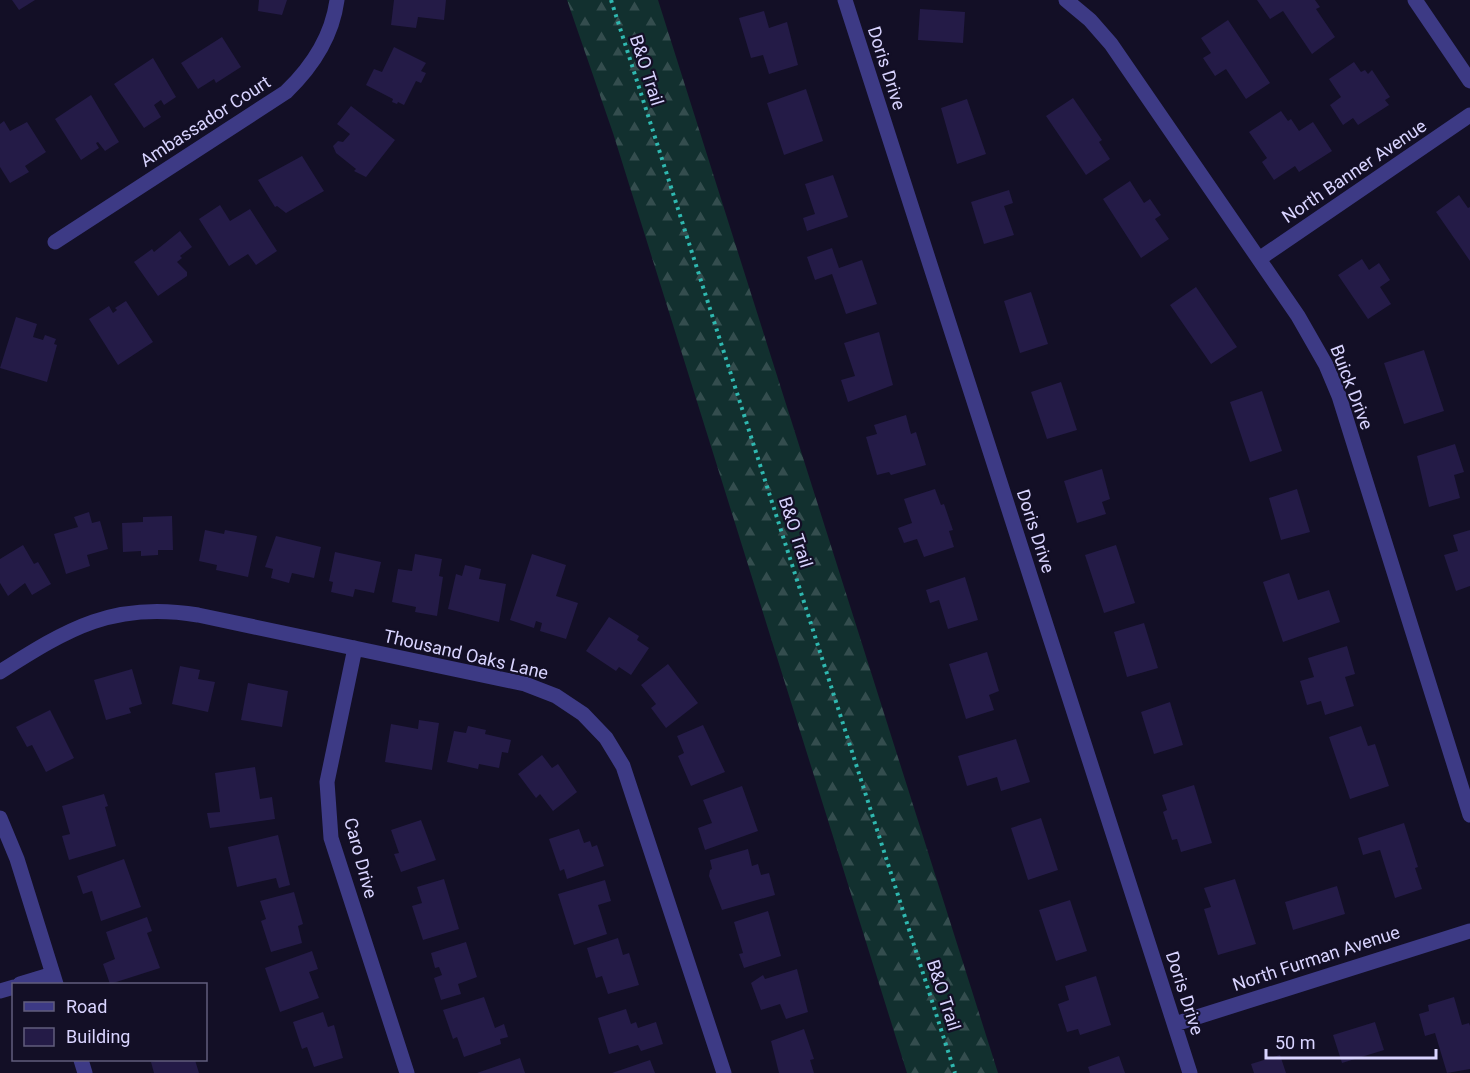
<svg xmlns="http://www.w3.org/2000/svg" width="1470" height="1073" font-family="Roboto,sans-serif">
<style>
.forest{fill:url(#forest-firs)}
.building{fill:#241b47}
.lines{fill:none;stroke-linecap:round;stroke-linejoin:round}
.path{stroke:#2fb8b0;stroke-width:4;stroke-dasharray:3 4.5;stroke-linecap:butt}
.minor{stroke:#3d3a85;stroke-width:15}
.labels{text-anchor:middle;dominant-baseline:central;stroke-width:4.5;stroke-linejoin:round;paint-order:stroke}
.street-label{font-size:18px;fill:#d9d4ff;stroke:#130f26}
</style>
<defs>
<pattern id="forest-firs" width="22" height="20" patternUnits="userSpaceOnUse" patternTransform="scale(1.5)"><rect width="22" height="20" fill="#12302f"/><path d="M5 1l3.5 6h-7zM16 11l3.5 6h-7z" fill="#344d4e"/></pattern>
</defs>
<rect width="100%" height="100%" fill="#130f26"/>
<!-- forest -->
<path class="forest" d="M 567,0 L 658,0 L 998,1073 L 907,1073 L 613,133 Z"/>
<!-- building -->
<path class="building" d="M 12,0 L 35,0 L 19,10 Z
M 259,0 L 287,0 L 282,15 L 258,11 Z
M 394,0 L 446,0 L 444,20 L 418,17 L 416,28 L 391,25 Z
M 1257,0 L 1315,0 L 1320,7 L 1316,9 L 1335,37 L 1312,54 L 1283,11 L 1270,19 Z
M 920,9 L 965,12 L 963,43 L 918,40 Z
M 764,11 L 769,28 L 787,22 L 798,65 L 769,74 L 763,55 L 751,58 L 739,18 Z
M 1228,20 L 1270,83 L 1246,99 L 1226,69 L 1215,76 L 1203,58 L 1211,53 L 1201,38 Z
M 222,37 L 241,67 L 216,83 L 214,79 L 198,89 L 181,63 Z
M 394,47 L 426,63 L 421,71 L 426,73 L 421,83 L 416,81 L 404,105 L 398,102 L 397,104 L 392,102 L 393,99 L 366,85 L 374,69 L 382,72 Z
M 153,58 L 176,97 L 164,105 L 161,100 L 154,105 L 161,117 L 144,128 L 114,84 Z
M 1354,62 L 1361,72 L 1365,70 L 1368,74 L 1372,70 L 1390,97 L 1385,100 L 1389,105 L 1358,125 L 1353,118 L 1343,125 L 1330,105 L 1341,97 L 1329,79 Z
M 806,89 L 823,141 L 784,155 L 767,103 Z
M 91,95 L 119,142 L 105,151 L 98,142 L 96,143 L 99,148 L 81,160 L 55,119 Z
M 1073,98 L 1102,140 L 1099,142 L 1110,159 L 1086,175 L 1046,116 Z
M 967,99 L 986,154 L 957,164 L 941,108 Z
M 351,106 L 395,140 L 366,177 L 354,171 L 356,169 L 336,153 L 333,146 L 338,141 L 343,142 L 350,134 L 337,124 Z
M 1281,111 L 1288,121 L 1291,119 L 1299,131 L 1313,122 L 1332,151 L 1299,172 L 1295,166 L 1274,180 L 1262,162 L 1267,158 L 1249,132 Z
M 4,121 L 10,131 L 27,122 L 46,152 L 25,166 L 29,172 L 10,183 L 0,167 L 0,124 Z
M 302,156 L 324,191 L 286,213 L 277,206 L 275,207 L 258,180 Z
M 833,175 L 848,217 L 807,231 L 803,218 L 815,214 L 805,184 Z
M 1130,181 L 1144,203 L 1150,199 L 1161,215 L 1155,219 L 1169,239 L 1141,258 L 1103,199 Z
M 1009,190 L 1013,203 L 1004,206 L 1014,235 L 984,244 L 971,202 Z
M 1459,195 L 1468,208 L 1470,207 L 1470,261 L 1436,212 Z
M 220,205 L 230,221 L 250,209 L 277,251 L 256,265 L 248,254 L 229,266 L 199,219 Z
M 180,231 L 192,247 L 180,256 L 182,258 L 177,262 L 187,272 L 187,276 L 158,296 L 134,262 L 152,249 L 154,252 Z
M 832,248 L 839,268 L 862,260 L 877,304 L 846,314 L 832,274 L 815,280 L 807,257 Z
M 1362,259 L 1369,270 L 1379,263 L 1390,280 L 1380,287 L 1391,304 L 1368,319 L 1338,275 Z
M 1196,287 L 1237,347 L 1211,364 L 1170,305 Z
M 1031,292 L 1048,344 L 1020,353 L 1004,301 Z
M 126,301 L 153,342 L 118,365 L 89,319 L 109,306 L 113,313 L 117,310 L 115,308 Z
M 16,317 L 37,324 L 33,337 L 43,340 L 45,335 L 56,339 L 54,344 L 57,345 L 47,382 L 0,368 Z
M 879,332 L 893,385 L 848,402 L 841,380 L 855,376 L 844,343 Z
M 1424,350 L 1444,411 L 1404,424 L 1384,363 Z
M 1061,382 L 1077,430 L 1047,439 L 1031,392 Z
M 1262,391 L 1282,451 L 1250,462 L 1230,402 Z
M 906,415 L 911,434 L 916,432 L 926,465 L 891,475 L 889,472 L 877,475 L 866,437 L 877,434 L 874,425 Z
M 1455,444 L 1464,472 L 1454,475 L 1460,498 L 1429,507 L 1417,456 Z
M 1102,469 L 1110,499 L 1102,502 L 1106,514 L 1077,523 L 1064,481 Z
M 935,489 L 941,505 L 944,504 L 953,530 L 949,531 L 954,547 L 924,557 L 917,539 L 904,543 L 898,528 L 912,523 L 904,499 Z
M 1297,489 L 1310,532 L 1281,540 L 1269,498 Z
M 89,512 L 92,523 L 100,521 L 108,549 L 87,555 L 90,566 L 66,574 L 54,534 L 78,527 L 74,517 Z
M 172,516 L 173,550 L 158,550 L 158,555 L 141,556 L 141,551 L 123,552 L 122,523 L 143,522 L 143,517 Z
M 205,530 L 224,534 L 225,530 L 257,536 L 248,577 L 216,570 L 217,565 L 199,561 Z
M 1470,530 L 1470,586 L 1456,591 L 1444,555 L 1458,551 L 1453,535 Z
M 276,536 L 321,547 L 314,578 L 292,573 L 289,583 L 271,578 L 273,569 L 265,567 Z
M 23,545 L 34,564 L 38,562 L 51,584 L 32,595 L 25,583 L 8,596 L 0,583 L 0,559 Z
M 1116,545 L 1135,603 L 1104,613 L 1085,555 Z
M 335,552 L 381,562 L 374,593 L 355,589 L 353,597 L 331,592 L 333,582 L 329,581 Z
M 415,554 L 442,559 L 439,576 L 443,577 L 437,616 L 415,612 L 416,607 L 392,602 L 398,569 L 412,571 Z
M 532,554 L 566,565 L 556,596 L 578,603 L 566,639 L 540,631 L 542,623 L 536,621 L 534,628 L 510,620 Z
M 465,565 L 481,569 L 479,579 L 506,584 L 499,622 L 448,609 L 456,574 L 462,576 Z
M 1289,573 L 1298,600 L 1329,590 L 1340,622 L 1283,642 L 1263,582 Z
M 965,577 L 978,620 L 948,629 L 939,600 L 930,603 L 926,590 Z
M 609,617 L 639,636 L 637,640 L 649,648 L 631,675 L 619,667 L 616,671 L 586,651 Z
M 1144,623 L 1158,668 L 1127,677 L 1114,632 Z
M 1347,646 L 1355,674 L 1345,677 L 1354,706 L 1325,715 L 1321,701 L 1307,705 L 1300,681 L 1314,677 L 1308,658 Z
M 987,652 L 999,691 L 989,695 L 994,710 L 966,719 L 949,664 Z
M 668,664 L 698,703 L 666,728 L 651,708 L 656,704 L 641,685 Z
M 180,666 L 200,670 L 198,679 L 215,682 L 208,712 L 172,704 Z
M 132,669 L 142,704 L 129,708 L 131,713 L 106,720 L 94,680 Z
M 248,683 L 288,691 L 282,727 L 241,720 Z
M 1170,702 L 1183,745 L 1154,754 L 1141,712 Z
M 50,710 L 74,758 L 46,772 L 32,745 L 27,747 L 16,727 Z
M 419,720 L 439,723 L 432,770 L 385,762 L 391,724 L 418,729 Z
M 703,725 L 725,772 L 691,786 L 678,756 L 684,753 L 677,736 Z
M 468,726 L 486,730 L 485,734 L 511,740 L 508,753 L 502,752 L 499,768 L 479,764 L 478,769 L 447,762 L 454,731 L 466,733 Z
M 1361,726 L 1368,746 L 1375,744 L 1389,786 L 1350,799 L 1329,737 Z
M 1016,739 L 1030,782 L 1001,791 L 997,777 L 967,786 L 958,756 Z
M 542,755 L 552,768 L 558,764 L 577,792 L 553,811 L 540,794 L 536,798 L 518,774 Z
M 255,767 L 260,799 L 272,797 L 275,819 L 210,828 L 207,813 L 220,812 L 215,773 Z
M 1194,785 L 1212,843 L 1181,852 L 1177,839 L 1172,840 L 1163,812 L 1167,810 L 1162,795 Z
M 742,786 L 758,831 L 705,850 L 698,828 L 712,823 L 703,800 Z
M 104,794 L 108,806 L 105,807 L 116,846 L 69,860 L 62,836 L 70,834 L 62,806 Z
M 1041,818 L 1058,870 L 1028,880 L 1011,828 Z
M 421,820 L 436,860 L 401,872 L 394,854 L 399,853 L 391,830 Z
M 1404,823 L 1418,867 L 1415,868 L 1422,889 L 1395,898 L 1380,850 L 1363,855 L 1358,838 Z
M 579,829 L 584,843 L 590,841 L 592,847 L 597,845 L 604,866 L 567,879 L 564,869 L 560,871 L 549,839 Z
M 278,835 L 290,885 L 279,888 L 276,878 L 237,887 L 228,847 Z
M 748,849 L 752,866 L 758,864 L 761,875 L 769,873 L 775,895 L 722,910 L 709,876 L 710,870 L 712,869 L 710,860 Z
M 124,859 L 141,907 L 101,921 L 92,891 L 83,894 L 77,876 Z
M 444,879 L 459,929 L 423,940 L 412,906 L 422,903 L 417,887 Z
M 1235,879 L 1256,944 L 1218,955 L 1204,909 L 1211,907 L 1204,888 Z
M 605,880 L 611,901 L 598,905 L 607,934 L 574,945 L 558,894 Z
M 1337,886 L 1345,914 L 1293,930 L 1285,902 Z
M 294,892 L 303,924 L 298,926 L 302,943 L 271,952 L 261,921 L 266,919 L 260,901 Z
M 1070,900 L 1087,951 L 1056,961 L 1039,910 Z
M 768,911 L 781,956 L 744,968 L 739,954 L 743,953 L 734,922 Z
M 147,917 L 152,931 L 147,933 L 160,968 L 110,984 L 103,964 L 115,959 L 106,932 Z
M 618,938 L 623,955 L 629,953 L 639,985 L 608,994 L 602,976 L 596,978 L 587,948 Z
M 466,942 L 477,977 L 458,984 L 461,994 L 441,1000 L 434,978 L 442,975 L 439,967 L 435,968 L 431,953 Z
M 312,951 L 318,969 L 309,972 L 319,998 L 280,1012 L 265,968 Z
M 797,969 L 808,1012 L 786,1019 L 780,1004 L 761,1010 L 751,983 L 763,975 L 765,979 Z
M 1096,976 L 1111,1025 L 1080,1035 L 1078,1029 L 1067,1032 L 1058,1004 L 1069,1000 L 1065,986 Z
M 484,997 L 495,1028 L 504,1024 L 508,1037 L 500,1039 L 501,1044 L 464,1057 L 457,1037 L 453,1039 L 443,1010 Z
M 1454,997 L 1462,1025 L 1469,1023 L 1470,1026 L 1470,1069 L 1447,1073 L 1435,1033 L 1425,1036 L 1419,1014 L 1429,1011 L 1428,1005 Z
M 626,1009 L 631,1024 L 636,1022 L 638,1028 L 656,1022 L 663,1044 L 641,1051 L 638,1045 L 609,1054 L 598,1018 Z
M 323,1012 L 328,1027 L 334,1025 L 343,1058 L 314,1067 L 307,1047 L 302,1049 L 293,1022 Z
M 1375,1022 L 1384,1050 L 1342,1063 L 1333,1035 Z
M 804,1029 L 814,1059 L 810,1060 L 814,1073 L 779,1073 L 771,1041 Z
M 1280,1055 L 1286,1073 L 1254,1073 L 1251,1064 Z
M 1119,1056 L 1125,1073 L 1090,1073 L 1088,1067 Z
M 520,1058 L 525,1073 L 477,1073 Z
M 162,1060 L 195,1060 L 199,1073 L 154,1073 L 151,1062 Z
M 650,1060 L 655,1073 L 612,1073 Z"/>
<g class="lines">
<!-- path -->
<path class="path" d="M 611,0 L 955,1073"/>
<!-- minor -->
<path class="minor" d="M 845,0 L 1190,1073
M 1066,0 L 1090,20 L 1111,44 L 1298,316 L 1326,365 L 1339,396 L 1470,815
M 1415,0 L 1470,81
M 55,242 L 286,92 C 312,67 332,37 337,0
M 1259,259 L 1470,115
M 355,648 L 327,782 L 331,838 L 407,1073
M 0,672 C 69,628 114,601 198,615 L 525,684 L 556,696 L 583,714 L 606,738 L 623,766 L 724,1073
M 0,818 L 17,859 L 56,984
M 20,984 L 53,974
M 0,991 L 14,987
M 1175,1024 L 1470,931
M 81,1060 L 85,1073"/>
</g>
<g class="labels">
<!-- street labels -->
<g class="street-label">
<text transform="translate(887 68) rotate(72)">Doris Drive</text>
<text transform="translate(647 70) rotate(72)">B&amp;O Trail</text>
<text transform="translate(205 121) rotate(-33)">Ambassador Court</text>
<text transform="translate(1354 171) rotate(-34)">North Banner Avenue</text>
<text transform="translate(1352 387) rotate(69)">Buick Drive</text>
<text transform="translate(1036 531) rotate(72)">Doris Drive</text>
<text transform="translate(796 532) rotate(72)">B&amp;O Trail</text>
<text transform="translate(466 654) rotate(13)">Thousand Oaks Lane</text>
<text transform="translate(361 858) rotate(75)">Caro Drive</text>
<text transform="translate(1316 958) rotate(-18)">North Furman Avenue</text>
<text transform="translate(1185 993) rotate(72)">Doris Drive</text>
<text transform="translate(944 995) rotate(72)">B&amp;O Trail</text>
</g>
</g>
<!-- legend -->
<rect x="12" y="983" width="195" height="78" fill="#130f26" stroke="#625e7d" stroke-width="1.5"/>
<rect x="24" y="1002" width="30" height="9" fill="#3d3a85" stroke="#625e7d" stroke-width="1.5"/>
<text x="66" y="1013" font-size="18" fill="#d9d4ff">Road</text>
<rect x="24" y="1028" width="30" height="18" fill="#241b47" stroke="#625e7d" stroke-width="1.5"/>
<text x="66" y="1043" font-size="18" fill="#d9d4ff">Building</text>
<!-- scale -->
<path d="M1266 1049v9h170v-9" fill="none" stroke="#d9d4ff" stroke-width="3"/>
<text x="1275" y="1049" font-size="18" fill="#d9d4ff" stroke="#130f26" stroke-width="4.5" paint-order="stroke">50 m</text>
</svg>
